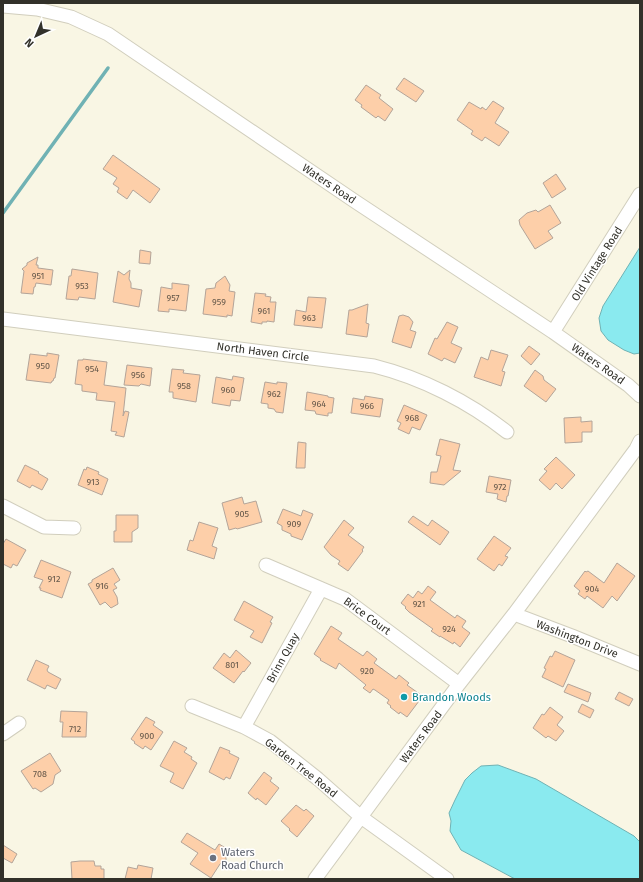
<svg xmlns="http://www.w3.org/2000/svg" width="643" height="882" font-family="'Fira Sans',sans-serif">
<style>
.water{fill:#8aeaef;stroke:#70b2b4}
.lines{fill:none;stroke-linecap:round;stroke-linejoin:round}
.stream{stroke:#70b2b4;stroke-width:3.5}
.building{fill:#fdcfa9;stroke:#b3a499}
.minor-casing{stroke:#d1cebd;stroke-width:15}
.minor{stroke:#fff;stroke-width:13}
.culture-dot{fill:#0f9aa8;stroke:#fff;stroke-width:1.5}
.worship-dot{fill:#6b7280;stroke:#fff;stroke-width:1.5}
.labels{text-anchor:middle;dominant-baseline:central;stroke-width:3;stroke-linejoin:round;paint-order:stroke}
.number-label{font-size:9px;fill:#65584a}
.street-label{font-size:11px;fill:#32312a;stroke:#fff}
.culture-label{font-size:11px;fill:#0d838f;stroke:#fff;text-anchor:start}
.worship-label{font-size:11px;fill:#5b616d;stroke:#fff;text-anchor:start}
</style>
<rect width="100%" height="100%" fill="#f9f6e4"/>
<!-- water -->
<path class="water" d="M 640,247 L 640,353 L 634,354 L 624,350 L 608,340 L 601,331 L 599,318 L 603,306 Z
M 498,765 L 536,779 L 634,836 L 640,842 L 640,879 L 515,879 L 461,850 L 450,831 L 451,821 L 449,813 L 455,800 L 465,780 L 472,773 L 481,766 Z"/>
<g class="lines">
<!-- stream -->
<path class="stream" d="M 3,213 L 108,68"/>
</g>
<!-- building -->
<path class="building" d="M 404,78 L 424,91 L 416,102 L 396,89 Z
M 366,85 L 381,95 L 379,98 L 393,109 L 385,121 L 378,116 L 376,118 L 361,107 L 362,105 L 355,100 Z
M 493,101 L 504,108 L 495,123 L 509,132 L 499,146 L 485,137 L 482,141 L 471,134 L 473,131 L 457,120 L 469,102 L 481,109 L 482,107 L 486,110 Z
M 113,155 L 160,189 L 150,203 L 133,190 L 127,199 L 117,192 L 119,188 L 113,184 L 117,178 L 103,169 Z
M 556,174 L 566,189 L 552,198 L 543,183 Z
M 550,205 L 561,223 L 548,231 L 553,238 L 535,249 L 520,225 L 519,220 L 527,213 L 536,210 L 538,212 Z
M 140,250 L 151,252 L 150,264 L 139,263 Z
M 38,257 L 36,265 L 38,265 L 38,268 L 53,270 L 51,285 L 36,283 L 35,287 L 34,287 L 33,294 L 21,293 L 24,271 L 22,269 L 27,265 L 27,263 Z
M 72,269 L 98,273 L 95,299 L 79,297 L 78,300 L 66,299 L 69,276 L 71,276 Z
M 130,270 L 129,279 L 131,283 L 131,288 L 142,290 L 139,307 L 113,302 L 118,271 L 124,275 Z
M 225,276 L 230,285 L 229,291 L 235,292 L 232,316 L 227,315 L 227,317 L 203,314 L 206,289 L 215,288 L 216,283 Z
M 172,283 L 189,285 L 186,311 L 169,309 L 169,312 L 158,311 L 161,287 L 172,289 Z
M 255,293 L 266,294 L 265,296 L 271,297 L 270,302 L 276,302 L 274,322 L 267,321 L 267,322 L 262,322 L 262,324 L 251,322 Z
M 308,297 L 326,298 L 322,328 L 294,325 L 296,310 L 306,312 Z
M 368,304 L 366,323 L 369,324 L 367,337 L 346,334 L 349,310 L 352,310 Z
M 403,315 L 409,317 L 413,322 L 410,330 L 416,332 L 411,348 L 392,342 L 399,316 Z
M 447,322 L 458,327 L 451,343 L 462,348 L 455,363 L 444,358 L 442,361 L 428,354 L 435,338 L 437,339 Z
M 529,346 L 540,354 L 531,365 L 521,356 Z
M 491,350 L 508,355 L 502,371 L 505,372 L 501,386 L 474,377 L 481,357 L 488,360 Z
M 47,353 L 59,355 L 55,378 L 54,378 L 53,381 L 52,381 L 51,383 L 26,380 L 30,354 L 47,356 Z
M 83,359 L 107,362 L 104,385 L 126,388 L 123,416 L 125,411 L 129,412 L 124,437 L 115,435 L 117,432 L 111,431 L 115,402 L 96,400 L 97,393 L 82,391 L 82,385 L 75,384 L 78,360 L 83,360 Z
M 127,365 L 152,368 L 150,386 L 141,384 L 139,386 L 124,385 Z
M 172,369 L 184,370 L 183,373 L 200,375 L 196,402 L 173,398 L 173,392 L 169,392 Z
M 535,370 L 543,376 L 544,380 L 556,389 L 546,402 L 524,386 Z
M 233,376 L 244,378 L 240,401 L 231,400 L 230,406 L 212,403 L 216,377 L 232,380 Z
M 265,382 L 277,384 L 277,382 L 287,383 L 283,413 L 276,412 L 274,409 L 268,408 L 268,404 L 261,403 Z
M 307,392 L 328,396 L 328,397 L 334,398 L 332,413 L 328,413 L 328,416 L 316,414 L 315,411 L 305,410 Z
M 365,396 L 383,399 L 380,417 L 351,413 L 353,398 L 364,400 Z
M 404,405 L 427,415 L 420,430 L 412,427 L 409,434 L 398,429 L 401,423 L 397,421 Z
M 581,417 L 581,422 L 592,421 L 592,432 L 582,432 L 582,442 L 565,443 L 564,418 Z
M 440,439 L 460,444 L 453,470 L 461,471 L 444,485 L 430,483 L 431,472 L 437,472 L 441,456 L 436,455 Z
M 298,442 L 306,443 L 305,468 L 296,468 Z
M 556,457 L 575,475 L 562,489 L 556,483 L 550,490 L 539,480 L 547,471 L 544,469 Z
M 25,465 L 39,472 L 38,473 L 48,479 L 42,490 L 32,485 L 30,488 L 17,481 Z
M 87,467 L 99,472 L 98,474 L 108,479 L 102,495 L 78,485 L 84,469 L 86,470 Z
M 489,476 L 511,480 L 508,496 L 507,496 L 506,502 L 497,499 L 498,494 L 486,492 Z
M 242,497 L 244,504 L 256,501 L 262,522 L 237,529 L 236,528 L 229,530 L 222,503 Z
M 283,509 L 301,516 L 303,510 L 313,514 L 302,540 L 291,536 L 291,534 L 282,530 L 282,526 L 277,523 Z
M 116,515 L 138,515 L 138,528 L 132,532 L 132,542 L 114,542 L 114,531 L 116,531 Z
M 413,516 L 428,526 L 432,520 L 449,532 L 440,545 L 408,522 Z
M 344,520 L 354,528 L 348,535 L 364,547 L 362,550 L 363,551 L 348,571 L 338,564 L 340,561 L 331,555 L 324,547 Z
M 199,522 L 218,528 L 212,546 L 217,548 L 214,559 L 187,550 L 190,540 L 193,541 Z
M 494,536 L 511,548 L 505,556 L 508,557 L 502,566 L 499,564 L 494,571 L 477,559 Z
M 6,539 L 26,550 L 17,566 L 13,564 L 11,568 L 3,564 L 3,544 Z
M 41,560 L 71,572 L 62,598 L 40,590 L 41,588 L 39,588 L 43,580 L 34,577 Z
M 617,563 L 635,576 L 617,601 L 612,596 L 603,608 L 587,596 L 585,599 L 578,594 L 580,591 L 574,586 L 585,571 L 586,572 L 588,571 L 604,583 Z
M 113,568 L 120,580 L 114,584 L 117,588 L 113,590 L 117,597 L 118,604 L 111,608 L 105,602 L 100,605 L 88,584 L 92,582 L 92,580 Z
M 428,586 L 436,592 L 430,600 L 455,618 L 457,615 L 466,621 L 462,627 L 470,633 L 460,647 L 454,642 L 453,644 L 440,636 L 440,637 L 431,631 L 433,629 L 409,612 L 405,608 L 406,607 L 401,603 L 408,594 L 413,598 L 418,591 L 422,594 Z
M 244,601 L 273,617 L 270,622 L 272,623 L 262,643 L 250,637 L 254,631 L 234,620 Z
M 331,626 L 342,633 L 338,639 L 363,656 L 367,651 L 377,659 L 374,663 L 396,679 L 399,675 L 409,683 L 407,685 L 421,695 L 417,700 L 419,701 L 407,717 L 400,712 L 399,714 L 390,707 L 391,706 L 387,703 L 389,700 L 375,690 L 373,689 L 370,693 L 363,688 L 366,685 L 339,663 L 336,669 L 320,660 L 321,659 L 314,654 Z
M 236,650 L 251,663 L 244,672 L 243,671 L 234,683 L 213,668 L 224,653 L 230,658 Z
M 555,651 L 575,660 L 563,687 L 542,677 L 546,669 L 544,668 L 550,656 L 552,657 Z
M 36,660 L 49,666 L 47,670 L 48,672 L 61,679 L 56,689 L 47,685 L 45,689 L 27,680 Z
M 568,684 L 591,693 L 588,702 L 564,692 Z
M 619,692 L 633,699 L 629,706 L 615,699 Z
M 582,704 L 594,710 L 590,718 L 578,712 Z
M 550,707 L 563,717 L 557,725 L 564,731 L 556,741 L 548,736 L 546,738 L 533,728 L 542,714 L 544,715 Z
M 61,711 L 87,712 L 86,737 L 62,737 L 63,722 L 60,722 Z
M 146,717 L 155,722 L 153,725 L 163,732 L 151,750 L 145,746 L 143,749 L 134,743 L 135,742 L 131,739 Z
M 174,741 L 187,748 L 184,752 L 192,757 L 191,759 L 197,763 L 183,789 L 170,782 L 174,773 L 160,766 Z
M 220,747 L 230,751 L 229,753 L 239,758 L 230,779 L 226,777 L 224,780 L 209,772 Z
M 50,753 L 61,771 L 55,775 L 53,784 L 41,792 L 35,788 L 33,789 L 21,771 Z
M 264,772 L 272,778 L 270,781 L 279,788 L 266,805 L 257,798 L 256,800 L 248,793 Z
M 296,805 L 304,811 L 306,809 L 314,816 L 297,837 L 289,830 L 290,829 L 281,821 Z
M 187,833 L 215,850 L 219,844 L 229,850 L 226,854 L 226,860 L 220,864 L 211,878 L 190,864 L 198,853 L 181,842 Z
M 3,845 L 17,854 L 12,863 L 3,858 Z
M 80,861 L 94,861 L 95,866 L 101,866 L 101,869 L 104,869 L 104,879 L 72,879 L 71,862 Z
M 138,865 L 153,868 L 151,879 L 125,879 L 128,867 L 137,869 Z"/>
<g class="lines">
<!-- minor casing -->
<g class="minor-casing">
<path id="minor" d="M 3,6 L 37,9 L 71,17 L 108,34 L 356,202 L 553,332 L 628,385 L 640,396
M 3,319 L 374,366 C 422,378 469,402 507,432
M 553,332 L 640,194
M 3,506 L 44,527 L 74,528
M 266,565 L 345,599 L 459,684
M 514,614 L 572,636 L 640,664
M 192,706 L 244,727 L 270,741 L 318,779 L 361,817 L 447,879
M 244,727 L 321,589
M 3,734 L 19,723
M 315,879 L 459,684 L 514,614 L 636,449 L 640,441"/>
</g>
<!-- minor -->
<use href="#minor" class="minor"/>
</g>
<!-- markers -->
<circle class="culture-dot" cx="404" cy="697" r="4"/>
<circle class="worship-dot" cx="213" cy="858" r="4"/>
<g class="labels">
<!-- number labels -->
<g class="number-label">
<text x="38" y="276">951</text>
<text x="82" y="286">953</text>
<text x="173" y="298">957</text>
<text x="219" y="302">959</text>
<text x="264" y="311">961</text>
<text x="309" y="318">963</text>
<text x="43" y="366">950</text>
<text x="92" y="369">954</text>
<text x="138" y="375">956</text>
<text x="184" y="386">958</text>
<text x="228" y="390">960</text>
<text x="274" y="394">962</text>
<text x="319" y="404">964</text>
<text x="367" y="406">966</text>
<text x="412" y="418">968</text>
<text x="93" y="482">913</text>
<text x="500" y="487">972</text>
<text x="242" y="514">905</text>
<text x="294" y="524">909</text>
<text x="54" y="579">912</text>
<text x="102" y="586">916</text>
<text x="592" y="589">904</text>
<text x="419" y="604">921</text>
<text x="449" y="629">924</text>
<text x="232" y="665">801</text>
<text x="367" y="671">920</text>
<text x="75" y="729">712</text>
<text x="147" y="736">900</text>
<text x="40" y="774">708</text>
</g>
<!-- street labels -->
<g class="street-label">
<text transform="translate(329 184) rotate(34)">Waters Road</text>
<text transform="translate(597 264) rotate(-58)">Old Vintage Road</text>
<text transform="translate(263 352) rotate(7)">North Haven Circle</text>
<text transform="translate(598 364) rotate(35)">Waters Road</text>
<text transform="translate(367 616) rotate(36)">Brice Court</text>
<text transform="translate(577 639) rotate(21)">Washington Drive</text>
<text transform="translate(283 658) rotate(-61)">Brinn Quay</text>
<text transform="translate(421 737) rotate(-53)">Waters Road</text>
<text transform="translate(301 768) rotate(38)">Garden Tree Road</text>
</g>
<!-- culture labels -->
<g class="culture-label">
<text x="412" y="697">Brandon Woods</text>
</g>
<!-- worship labels -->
<g class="worship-label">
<text x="221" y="852">Waters<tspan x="221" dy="13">Road Church</tspan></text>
</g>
</g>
<!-- border -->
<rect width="643" height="882" fill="none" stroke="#32312a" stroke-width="8"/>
<!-- north arrow -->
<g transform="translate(36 36) rotate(224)" stroke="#ffffff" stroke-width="3" paint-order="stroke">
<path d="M0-3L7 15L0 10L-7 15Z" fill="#32312a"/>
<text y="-6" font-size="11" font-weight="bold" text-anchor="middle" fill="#32312a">N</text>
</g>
</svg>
